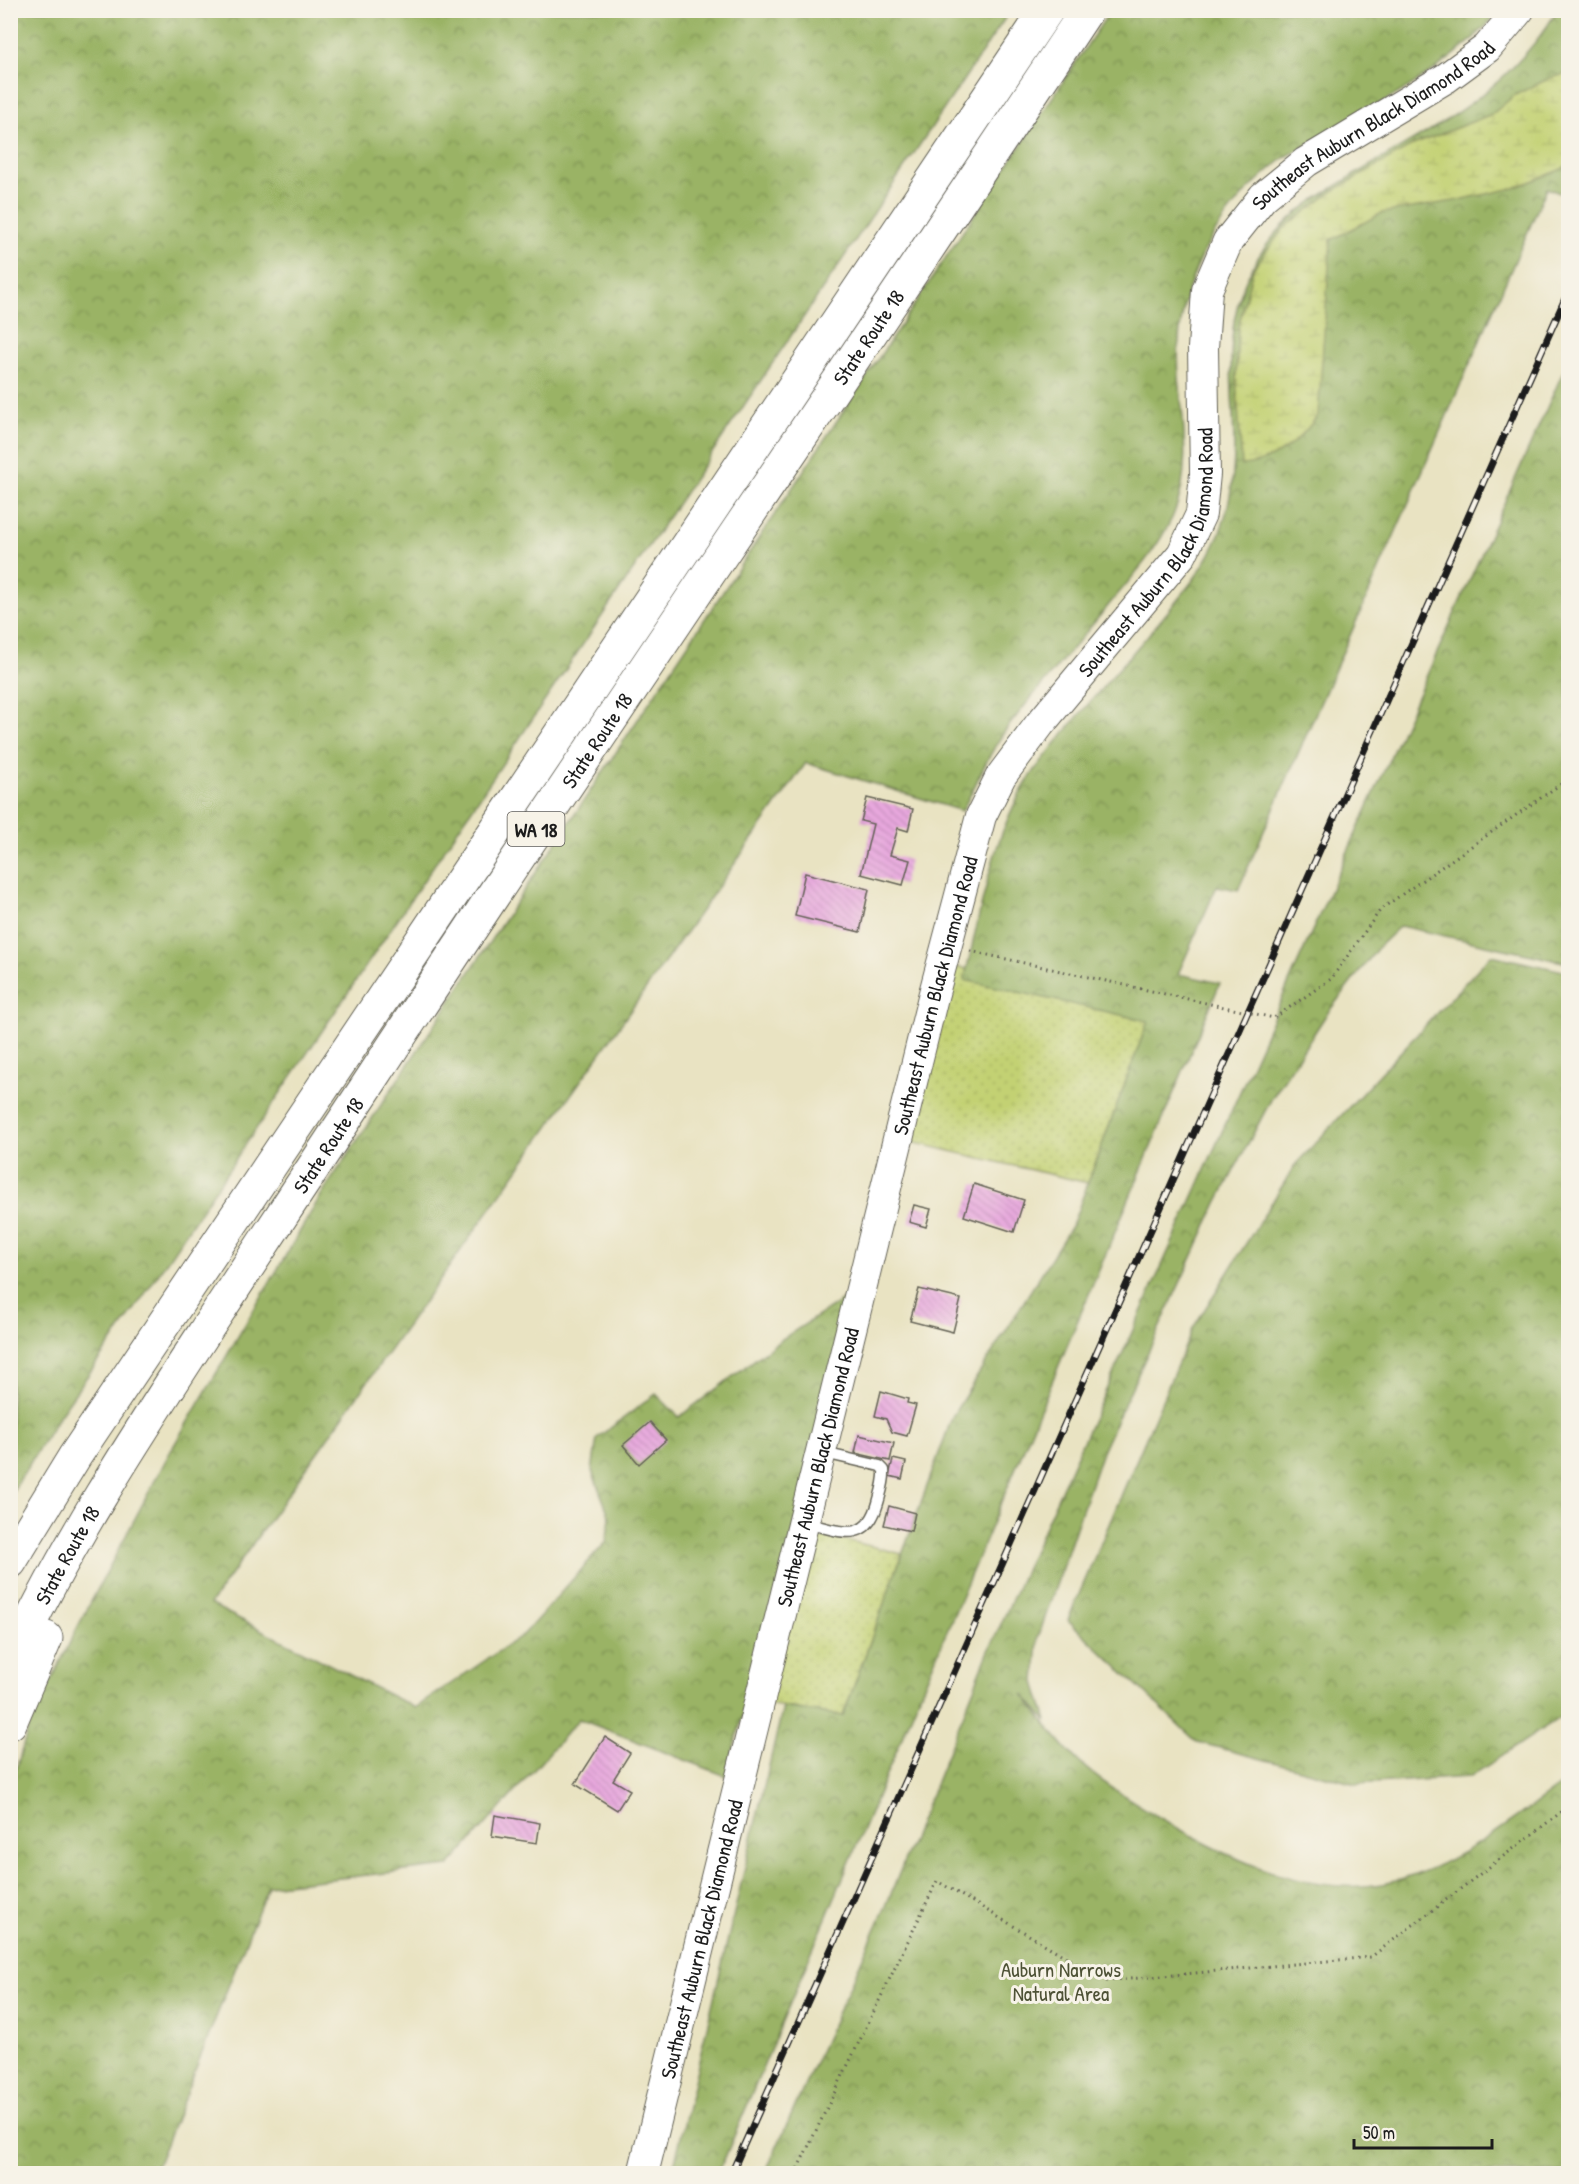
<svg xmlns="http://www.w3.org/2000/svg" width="1579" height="2184" font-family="'Patrick Hand',sans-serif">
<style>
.grass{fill:url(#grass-dots);stroke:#707648;stroke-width:1.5}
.forest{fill:url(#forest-crowns);stroke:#5b6840;stroke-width:1.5}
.wetland{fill:url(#wetland-marsh);stroke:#707648;stroke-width:1.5}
.building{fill:url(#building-back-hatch)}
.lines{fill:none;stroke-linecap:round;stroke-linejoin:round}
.lane-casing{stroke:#646256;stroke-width:13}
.secondary-casing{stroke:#646256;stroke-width:32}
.highway-casing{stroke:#646256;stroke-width:35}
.path{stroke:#646256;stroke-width:3;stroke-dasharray:1.5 4.5;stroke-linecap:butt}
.lane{stroke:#fff;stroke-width:10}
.secondary{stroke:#fff;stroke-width:30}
.highway{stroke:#fff;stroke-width:33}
.rail-casing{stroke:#1c1c1c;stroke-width:7}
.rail{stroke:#f7f3e8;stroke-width:4.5;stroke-dasharray:14;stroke-linecap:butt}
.labels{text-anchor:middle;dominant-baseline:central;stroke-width:6;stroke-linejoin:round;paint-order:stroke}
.shield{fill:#f7f3e8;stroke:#5e5c59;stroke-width:1.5}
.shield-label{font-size:20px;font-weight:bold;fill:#1c1c1c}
.street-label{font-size:21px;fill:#1c1c1c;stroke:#f7f3e8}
.park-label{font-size:21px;fill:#4e5236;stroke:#f7f3e8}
</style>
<defs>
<pattern id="grass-dots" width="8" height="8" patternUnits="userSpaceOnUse" patternTransform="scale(1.5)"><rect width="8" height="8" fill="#c3d173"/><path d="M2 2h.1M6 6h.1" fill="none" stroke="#a7b363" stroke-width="1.8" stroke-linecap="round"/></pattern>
<pattern id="forest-crowns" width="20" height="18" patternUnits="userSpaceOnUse" patternTransform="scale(1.5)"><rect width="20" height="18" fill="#9ab365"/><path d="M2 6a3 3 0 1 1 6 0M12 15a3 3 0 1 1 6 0" fill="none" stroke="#7d9152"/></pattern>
<pattern id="wetland-marsh" width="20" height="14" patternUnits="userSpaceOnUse" patternTransform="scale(1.5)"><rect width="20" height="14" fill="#c3d173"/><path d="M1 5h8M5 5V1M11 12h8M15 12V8" fill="none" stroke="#a7b363"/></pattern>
<pattern id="building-back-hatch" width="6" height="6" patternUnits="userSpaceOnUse" patternTransform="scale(1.5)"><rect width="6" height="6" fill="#e7a7dd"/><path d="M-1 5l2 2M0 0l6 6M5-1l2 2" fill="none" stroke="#c68fbd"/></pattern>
</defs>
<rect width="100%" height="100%" fill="#f7f3e8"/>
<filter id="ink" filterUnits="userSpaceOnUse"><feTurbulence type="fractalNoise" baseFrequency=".0167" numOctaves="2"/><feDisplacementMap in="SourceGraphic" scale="12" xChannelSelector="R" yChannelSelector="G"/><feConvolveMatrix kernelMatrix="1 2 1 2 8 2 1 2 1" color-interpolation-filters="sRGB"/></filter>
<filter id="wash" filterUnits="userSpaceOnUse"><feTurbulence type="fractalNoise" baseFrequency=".008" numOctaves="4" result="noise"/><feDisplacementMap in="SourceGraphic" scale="24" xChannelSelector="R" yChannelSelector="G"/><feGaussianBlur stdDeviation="1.35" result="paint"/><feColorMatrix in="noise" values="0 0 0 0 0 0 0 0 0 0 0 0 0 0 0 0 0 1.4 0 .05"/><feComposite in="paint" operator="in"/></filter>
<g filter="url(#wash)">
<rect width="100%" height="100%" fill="#e9e3c2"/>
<!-- grass -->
<path class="grass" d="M 942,962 L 1149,1021 L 1088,1183 L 898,1139 Z
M 802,1529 L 902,1554 L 843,1716 L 759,1703 Z"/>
<!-- forest -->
<path class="forest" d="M 11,10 L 1010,11 L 134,1310 L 59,1416 L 11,1494 Z
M 1110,11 L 1499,11 C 1450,73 1353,118 1284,158 C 1214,211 1172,289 1179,377 C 1183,424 1192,471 1173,516 C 1158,548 1135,574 1112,601 C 1078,643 1041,684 1008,727 C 989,752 977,783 962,811 L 806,763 L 210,1604 L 415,1708 L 524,1634 L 606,1542 L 610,1518 L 592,1471 L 597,1438 L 656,1394 L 679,1417 L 782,1339 L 861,1288 L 726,1776 L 579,1719 L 449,1866 L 268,1886 L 154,2174 L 11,2173 L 10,1789 L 29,1726 L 74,1634 L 170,1452 L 323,1192 Z
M 1557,11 L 1568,11 L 1568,193 L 1567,196 L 1547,188 L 1238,890 L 1217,886 L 1178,974 L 1220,983 L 724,2160 L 716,2173 L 672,2174 L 783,1707 L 843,1716 L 953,1415 L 1073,1223 L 1148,1021 L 964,980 C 982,910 991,831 1035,770 C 1072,720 1115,674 1155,627 C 1180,597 1206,569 1220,532 C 1260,428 1193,333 1273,237 C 1296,208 1328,191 1359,172 C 1439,124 1507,93 1557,11 Z
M 1568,361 L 1568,963 L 1400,926 L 1380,945 L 1326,1015 L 1272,1098 L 1217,1203 L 1102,1452 L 1038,1638 L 1035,1682 L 1047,1721 L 1023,1694 C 1040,1716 1058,1742 1078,1761 C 1101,1783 1130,1799 1157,1816 C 1232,1861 1329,1910 1418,1874 C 1473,1853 1521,1813 1568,1780 L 1568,2173 L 765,2173 L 886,1906 L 988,1653 Z
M 1491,955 L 1568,972 L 1568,1712 L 1470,1777 L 1356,1784 L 1197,1742 L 1068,1620 L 1193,1328 L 1296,1164 Z"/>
<!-- wetland -->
<path class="wetland" d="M 1568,74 L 1568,164 L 1562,169 L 1514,188 L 1454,201 L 1382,213 L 1331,240 L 1318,415 C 1299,442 1275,462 1242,465 L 1236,379 L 1238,328 L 1253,269 L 1284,228 L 1333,191 L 1413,145 L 1492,114 L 1515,95 L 1552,77 Z"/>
<g id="blocks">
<!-- building -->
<path class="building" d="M 867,798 L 913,809 L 908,831 L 898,828 L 890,855 L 910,860 L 903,885 L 861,874 L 873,824 L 861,821 Z
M 805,873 L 869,889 L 860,932 L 795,916 Z
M 974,1184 L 1024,1200 L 1014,1232 L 964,1216 Z
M 914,1205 L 931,1209 L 926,1227 L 909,1222 Z
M 919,1289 L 961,1299 L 953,1332 L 910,1321 Z
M 881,1391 L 908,1399 L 907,1403 L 916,1405 L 907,1436 L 892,1432 L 886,1419 L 875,1416 Z
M 650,1422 L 666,1440 L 639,1464 L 623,1445 Z
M 859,1435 L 894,1443 L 890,1461 L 855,1453 Z
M 893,1459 L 906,1462 L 902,1479 L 889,1476 Z
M 889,1506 L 915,1513 L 911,1531 L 884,1525 Z
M 605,1737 L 630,1753 L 613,1780 L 630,1790 L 617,1810 L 575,1784 Z
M 495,1815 L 540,1823 L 537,1843 L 492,1836 Z"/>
</g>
</g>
<g filter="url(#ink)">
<use href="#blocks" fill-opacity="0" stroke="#646256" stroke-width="1.5"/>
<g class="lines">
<!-- lane casing -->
<g class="lane-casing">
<path id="lane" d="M 805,1523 C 838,1530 866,1546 878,1503 C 881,1492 885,1481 884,1470 L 880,1466 L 824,1453"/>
</g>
<!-- secondary casing -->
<g class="secondary-casing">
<g id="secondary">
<path id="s1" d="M 643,2174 L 933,997 L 981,816 L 1001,776 L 1040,724 L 1182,554 L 1201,514 L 1205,474 L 1203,348 L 1207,290 L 1228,241 L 1263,197 L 1306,162 L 1446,78 L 1487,48 L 1519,10"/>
</g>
</g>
<!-- highway casing -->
<g class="highway-casing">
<g id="highway">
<path d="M 10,1562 L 75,1456 L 1047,10"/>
<path id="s2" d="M 10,1664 C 65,1546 135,1439 206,1330 C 262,1245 319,1159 375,1074 C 609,717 851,366 1087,10"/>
<path d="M 10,1723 L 46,1638"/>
</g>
</g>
<!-- path -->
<path class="path" d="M 970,951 L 1274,1018 L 1331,979 L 1381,909 L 1568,779
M 795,2174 L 937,1881 L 1107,1981 L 1371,1957 L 1568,1807"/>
<!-- lane -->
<use href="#lane" class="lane"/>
<!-- secondary -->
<use href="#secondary" class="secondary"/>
<!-- highway -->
<use href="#highway" class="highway"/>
<!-- rail casing -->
<g class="rail-casing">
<path id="rail" d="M 731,2174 L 1568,292"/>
</g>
<!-- rail -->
<use href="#rail" class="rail"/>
</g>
</g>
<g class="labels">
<!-- shield labels -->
<rect class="shield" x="507.5" y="812" width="57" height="34" rx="4.5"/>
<g class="shield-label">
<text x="536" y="829">WA 18</text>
</g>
<!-- street labels -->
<g class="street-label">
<text stroke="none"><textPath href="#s1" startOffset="2240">Southeast Auburn Black Diamond Road</textPath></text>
<text stroke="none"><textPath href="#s2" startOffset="1581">State Route 18</textPath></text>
<text stroke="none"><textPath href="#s1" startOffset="1718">Southeast Auburn Black Diamond Road</textPath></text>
<text stroke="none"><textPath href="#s2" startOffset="1095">State Route 18</textPath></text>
<text stroke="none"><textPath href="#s1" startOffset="1214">Southeast Auburn Black Diamond Road</textPath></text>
<text stroke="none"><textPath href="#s2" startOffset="609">State Route 18</textPath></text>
<text stroke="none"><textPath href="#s1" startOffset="728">Southeast Auburn Black Diamond Road</textPath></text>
<text stroke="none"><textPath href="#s2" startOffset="123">State Route 18</textPath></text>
<text stroke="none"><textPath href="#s1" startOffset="242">Southeast Auburn Black Diamond Road</textPath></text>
</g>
<!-- park labels -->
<g class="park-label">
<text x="1061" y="1969">Auburn Narrows<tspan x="1061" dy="24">Natural Area</tspan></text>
</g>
</g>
<!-- margin -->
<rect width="1579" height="2184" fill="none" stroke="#f7f3e8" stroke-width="36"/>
<!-- scale -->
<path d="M1354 2139v9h138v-9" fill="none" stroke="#1c1c1c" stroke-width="3"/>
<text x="1363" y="2139" font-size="18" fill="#1c1c1c" stroke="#f7f3e8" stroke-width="4.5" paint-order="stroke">50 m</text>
</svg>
